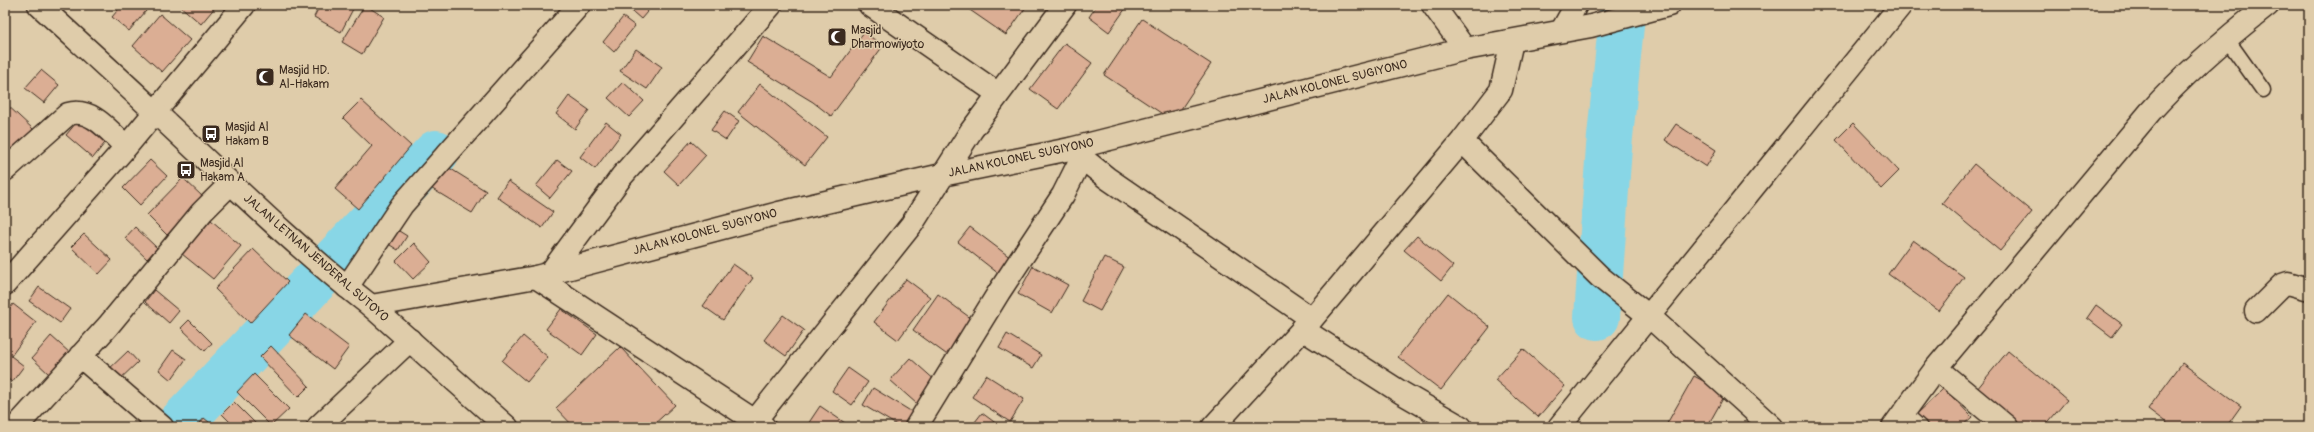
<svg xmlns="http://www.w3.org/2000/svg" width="2314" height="432" font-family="Pangolin,sans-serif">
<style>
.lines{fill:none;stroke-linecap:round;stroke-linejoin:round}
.river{stroke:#88d6e6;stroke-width:46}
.building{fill:#dbae94;stroke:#3b2a1e}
.service-casing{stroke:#3b2a1e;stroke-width:17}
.minor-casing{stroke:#3b2a1e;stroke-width:25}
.tertiary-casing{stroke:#3b2a1e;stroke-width:25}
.secondary-casing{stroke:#3b2a1e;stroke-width:25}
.primary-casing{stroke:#3b2a1e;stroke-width:25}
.service{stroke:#dfccaa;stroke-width:14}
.minor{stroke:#dfccaa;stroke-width:22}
.tertiary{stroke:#dfccaa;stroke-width:22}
.secondary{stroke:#dfccaa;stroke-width:22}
.primary{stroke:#dfccaa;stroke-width:22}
.labels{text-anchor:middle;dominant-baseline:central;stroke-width:3;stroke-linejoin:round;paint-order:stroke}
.poi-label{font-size:12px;fill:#3b2a1e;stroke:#dfccaa;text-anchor:start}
.street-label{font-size:12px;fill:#3b2a1e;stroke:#dfccaa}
</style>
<rect width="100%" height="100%" fill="#dfccaa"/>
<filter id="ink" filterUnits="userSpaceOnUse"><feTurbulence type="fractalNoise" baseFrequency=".025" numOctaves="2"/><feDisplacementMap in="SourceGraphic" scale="8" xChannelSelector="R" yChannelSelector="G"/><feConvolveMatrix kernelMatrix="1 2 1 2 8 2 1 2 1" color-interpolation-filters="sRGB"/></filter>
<g filter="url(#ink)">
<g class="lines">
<!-- river -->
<path class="river" d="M 1597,317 L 1609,147 L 1623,5
M 177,427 L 436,153"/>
</g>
<!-- building -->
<path class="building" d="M 122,5 L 151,5 L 129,31 L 112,17 Z
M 179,5 L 217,5 L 201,24 Z
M 320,5 L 346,5 L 353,9 L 341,32 L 314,17 Z
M 365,5 L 384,17 L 362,54 L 342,42 Z
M 625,5 L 653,5 L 641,19 Z
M 965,5 L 1023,5 L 1026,7 L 1006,35 L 964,6 Z
M 1097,5 L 1128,5 L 1109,32 L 1089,17 Z
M 160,14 L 190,40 L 162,72 L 133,46 Z
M 623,17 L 635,26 L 614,52 L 603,42 Z
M 1142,19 L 1211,64 L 1173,121 L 1104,75 Z
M 864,32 L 883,46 L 831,116 L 813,102 L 747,62 L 763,36 L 831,77 Z
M 1065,43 L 1092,63 L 1058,109 L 1030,89 Z
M 636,49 L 662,67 L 647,89 L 620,71 Z
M 41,70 L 59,85 L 44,103 L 25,88 Z
M 623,82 L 644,101 L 629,117 L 608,98 Z
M 760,84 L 827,137 L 805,165 L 738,112 Z
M 569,96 L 589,110 L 575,129 L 556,114 Z
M 361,100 L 411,146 L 358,209 L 335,189 L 372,146 L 343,118 Z
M 5,103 L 33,129 L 12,152 L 5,146 Z
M 725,111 L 739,121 L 726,140 L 711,130 Z
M 81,117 L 108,139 L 93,158 L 66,135 Z
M 606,122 L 621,134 L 595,169 L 580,157 Z
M 1853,123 L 1899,171 L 1881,189 L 1836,140 Z
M 1676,124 L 1716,150 L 1706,167 L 1665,140 Z
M 691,141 L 706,155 L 679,185 L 664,171 Z
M 150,160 L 167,176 L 140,205 L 123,188 Z
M 557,160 L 572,171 L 550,198 L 536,186 Z
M 443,164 L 486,191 L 472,213 L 429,187 Z
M 1974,164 L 2032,212 L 2000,251 L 1942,203 Z
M 183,178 L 203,197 L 167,235 L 147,215 Z
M 508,181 L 553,212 L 542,228 L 497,197 Z
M 211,220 L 241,246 L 213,279 L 182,254 Z
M 391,226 L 407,236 L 398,250 L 382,240 Z
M 135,227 L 157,248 L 147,259 L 125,238 Z
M 970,227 L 1011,258 L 999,274 L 958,242 Z
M 84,234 L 112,260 L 99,274 L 71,247 Z
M 1417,236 L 1453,266 L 1441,281 L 1404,250 Z
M 1913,240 L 1964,277 L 1939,311 L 1888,274 Z
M 414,243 L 431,262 L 413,279 L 396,261 Z
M 253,249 L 288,282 L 250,323 L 215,289 Z
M 1104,257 L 1124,267 L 1100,311 L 1081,301 Z
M 733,264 L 753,278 L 723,320 L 703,306 Z
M 1033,266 L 1068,285 L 1052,313 L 1018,294 Z
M 906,279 L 930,297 L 898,340 L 874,322 Z
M 39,287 L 70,309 L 60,323 L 29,301 Z
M 154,290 L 179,311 L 169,323 L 145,302 Z
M 1448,293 L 1490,327 L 1441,390 L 1398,357 Z
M 938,294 L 976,322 L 950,357 L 913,330 Z
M 13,304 L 36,322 L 11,356 L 24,366 L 12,382 L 5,377 L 5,315 Z
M 2096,305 L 2122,324 L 2112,337 L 2087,318 Z
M 561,309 L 597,334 L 582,355 L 546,329 Z
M 306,314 L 349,347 L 333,369 L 289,335 Z
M 783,315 L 804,330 L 786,356 L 764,340 Z
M 189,320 L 212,343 L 205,351 L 181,328 Z
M 1007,334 L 1041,355 L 1033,368 L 999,348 Z
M 51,336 L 70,353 L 50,375 L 32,358 Z
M 523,336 L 548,357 L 527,382 L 502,361 Z
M 271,346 L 309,386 L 298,397 L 260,357 Z
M 620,347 L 675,405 L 651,427 L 574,427 L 556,408 Z
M 1523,349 L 1565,386 L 1538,417 L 1495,380 Z
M 173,350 L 186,359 L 171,380 L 159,370 Z
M 128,351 L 138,362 L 117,382 L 107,371 Z
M 2008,351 L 2067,400 L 2044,427 L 2023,427 L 1977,389 Z
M 910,358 L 937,382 L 917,404 L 890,380 Z
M 2182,363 L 2241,406 L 2226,427 L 2172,427 L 2148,409 Z
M 848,368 L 868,382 L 852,405 L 832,391 Z
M 254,374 L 289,409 L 271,426 L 237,392 Z
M 986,375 L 1024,399 L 1010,422 L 972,397 Z
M 1694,376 L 1726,393 L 1707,427 L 1665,427 Z
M 873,388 L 917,415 L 910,427 L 900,427 L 863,405 Z
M 1944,388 L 1972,417 L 1961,427 L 1927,427 L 1916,415 Z
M 234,402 L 259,427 L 235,427 L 222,414 Z
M 820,406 L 845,423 L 843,427 L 813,427 L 808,424 Z
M 982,413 L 1001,427 L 971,427 Z
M 204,418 L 215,427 L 197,427 Z"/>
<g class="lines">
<!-- service casing -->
<g class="service-casing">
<path id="service" d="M 2226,38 L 2263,90
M 1903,412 L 1920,427"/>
</g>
<!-- minor casing -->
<g class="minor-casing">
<path id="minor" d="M 870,5 L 997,93
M 1433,5 L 1465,49
M 1562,30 L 1576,5
M 1462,141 L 1600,277 L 1650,317 L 1772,427
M 1071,149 L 1107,178 L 1312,319
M 5,170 L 68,114 C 92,107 110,132 126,147
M 551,272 L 622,176 L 771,5
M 536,277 L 764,427
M 5,284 L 126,147 L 244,5
M 347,287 L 402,205 L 579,5
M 2256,311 L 2282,285 L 2288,283 L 2309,289
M 1302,329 L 1402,393 L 1461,427
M 80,356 L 162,427
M 1936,368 L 2007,427
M 16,427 L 108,326 L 202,212 L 230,184
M 318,427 L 410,340
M 750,427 L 912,224 L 971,131 L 1065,5
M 916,427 L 999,292 L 1063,195 L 1082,157
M 1213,427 L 1312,319 L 1462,141 L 1501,90 L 1512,41
M 1893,427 L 1936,368 L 2150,112 C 2186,72 2226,38 2268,5"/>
</g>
<!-- tertiary casing -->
<g class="tertiary-casing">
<path id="tertiary" d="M 1559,427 L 1901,5"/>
</g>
<!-- secondary casing -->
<g class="secondary-casing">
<path id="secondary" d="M 371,306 L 507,427"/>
</g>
<!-- primary casing -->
<g class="primary-casing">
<path id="primary" d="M 39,5 C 78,41 117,76 155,112 C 226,178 295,247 371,306 L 536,277 L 779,213 L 942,175 L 1070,149 L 1465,49 L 1591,26 L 1669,5"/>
</g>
<!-- service -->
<use href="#service" class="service"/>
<!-- minor -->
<use href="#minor" class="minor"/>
<!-- tertiary -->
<use href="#tertiary" class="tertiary"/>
<!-- secondary -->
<use href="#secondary" class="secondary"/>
<!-- primary -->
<use href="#primary" class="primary"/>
</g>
</g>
<!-- icons -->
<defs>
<g id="mosque-square" transform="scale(1)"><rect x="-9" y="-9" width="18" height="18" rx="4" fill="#3b2a1e" stroke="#dfccaa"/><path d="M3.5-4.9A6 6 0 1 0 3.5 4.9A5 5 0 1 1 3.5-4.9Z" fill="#fff"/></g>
<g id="bus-square" transform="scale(1)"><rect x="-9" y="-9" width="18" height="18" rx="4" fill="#3b2a1e" stroke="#dfccaa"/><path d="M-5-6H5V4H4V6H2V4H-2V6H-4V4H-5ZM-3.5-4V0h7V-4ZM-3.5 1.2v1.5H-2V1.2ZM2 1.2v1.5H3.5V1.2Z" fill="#fff"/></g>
</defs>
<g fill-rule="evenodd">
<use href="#mosque-square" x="837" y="37"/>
<use href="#mosque-square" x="265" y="77"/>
<use href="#bus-square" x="211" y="134"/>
<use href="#bus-square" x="186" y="170"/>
</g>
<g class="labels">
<!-- poi labels -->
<g class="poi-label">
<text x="851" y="30">Masjid<tspan x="851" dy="14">Dharmowiyoto</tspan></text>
<text x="279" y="70">Masjid HD.<tspan x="279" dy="14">Al-Hakam</tspan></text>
<text x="225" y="127">Masjid Al<tspan x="225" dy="14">Hakam B</tspan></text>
<text x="200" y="163">Masjid Al<tspan x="200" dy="14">Hakam A</tspan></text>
</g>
<!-- street labels -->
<g class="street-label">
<text transform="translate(1335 82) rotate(-14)">JALAN KOLONEL SUGIYONO</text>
<text transform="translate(1021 158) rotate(-12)">JALAN KOLONEL SUGIYONO</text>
<text transform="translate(705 232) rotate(-15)">JALAN KOLONEL SUGIYONO</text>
<text transform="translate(316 258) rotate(41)">JALAN LETNAN JENDERAL SUTOYO</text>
</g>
</g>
<!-- margin -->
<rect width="2314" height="432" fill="none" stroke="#dfccaa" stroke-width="20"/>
<rect x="10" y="10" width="2294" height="412" fill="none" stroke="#3b2a1e" stroke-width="1.5" filter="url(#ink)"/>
</svg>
